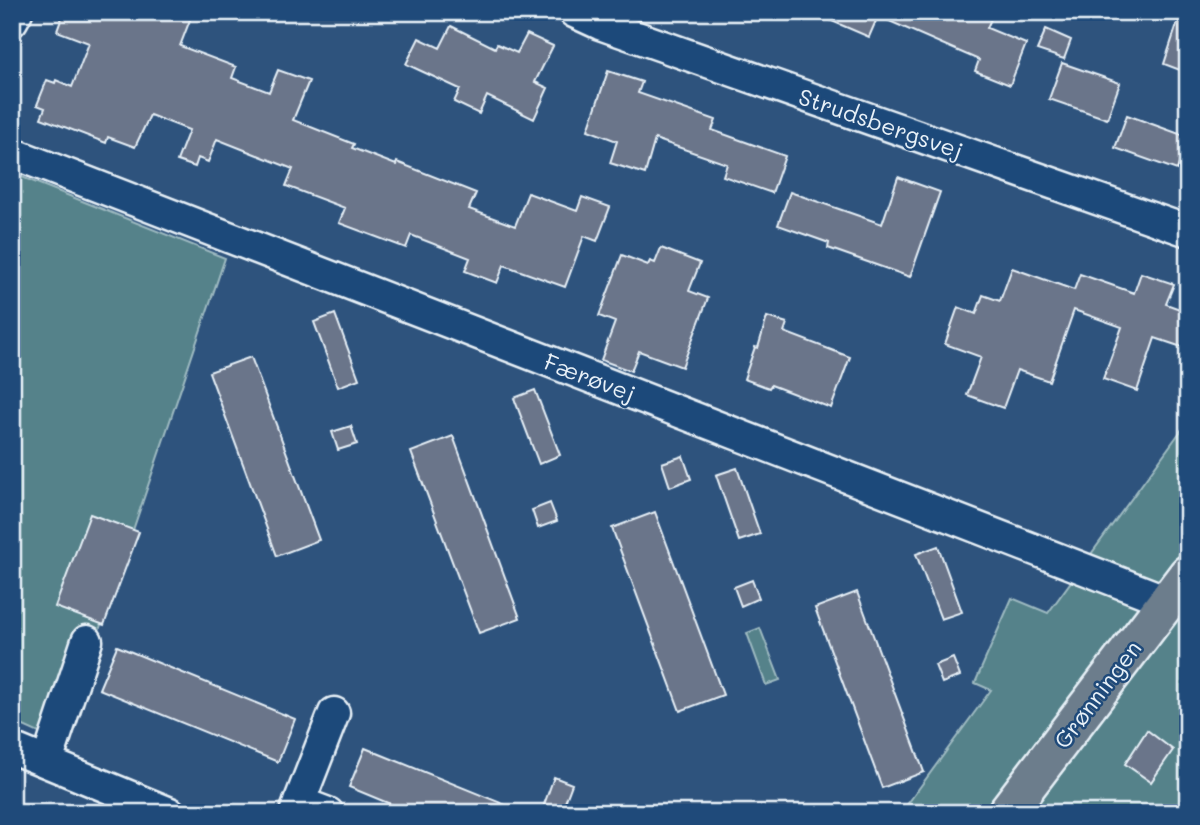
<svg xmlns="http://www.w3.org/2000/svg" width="1200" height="825" font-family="Mali,sans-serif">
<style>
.green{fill:#54828a;stroke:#9ebac1;stroke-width:2}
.building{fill:#6b758a;stroke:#e8f1f8;stroke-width:2}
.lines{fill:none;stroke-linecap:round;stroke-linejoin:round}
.minor-casing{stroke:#e8f1f8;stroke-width:35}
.major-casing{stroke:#e8f1f8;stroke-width:42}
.minor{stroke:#1f4a7a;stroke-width:30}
.major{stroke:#6c7d8c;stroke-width:37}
.labels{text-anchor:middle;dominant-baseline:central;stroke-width:5;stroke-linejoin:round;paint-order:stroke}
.street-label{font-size:23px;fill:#e8f1f8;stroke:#1f4a7a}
</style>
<rect width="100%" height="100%" fill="#2e537d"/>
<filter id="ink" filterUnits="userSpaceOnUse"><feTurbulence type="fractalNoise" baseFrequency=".0143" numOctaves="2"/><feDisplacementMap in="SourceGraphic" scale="14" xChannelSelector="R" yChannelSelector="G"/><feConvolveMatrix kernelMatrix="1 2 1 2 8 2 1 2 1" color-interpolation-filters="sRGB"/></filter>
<g filter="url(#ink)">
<!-- green -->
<path class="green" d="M 12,173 L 225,258 L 61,743 L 15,722 L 12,729 Z
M 1188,421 L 1188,813 L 901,813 L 991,690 L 975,683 L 1012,598 L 1048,613 Z
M 760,628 L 780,680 L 766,685 L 747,633 Z"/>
<!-- building -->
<path class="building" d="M 64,12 L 193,12 L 180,46 L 236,67 L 232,78 L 269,92 L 278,70 L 309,81 L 293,120 L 354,144 L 352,148 L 396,165 L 397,162 L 476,193 L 469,209 L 515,226 L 528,193 L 577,211 L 582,197 L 610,207 L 597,241 L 584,236 L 565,287 L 504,265 L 497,283 L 465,271 L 470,258 L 411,235 L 406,248 L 339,223 L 345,208 L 286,186 L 293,169 L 217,139 L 208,162 L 198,158 L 195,167 L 177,161 L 189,130 L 150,115 L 135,147 L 108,137 L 106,143 L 41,118 L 45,108 L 37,105 L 47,80 L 55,83 L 56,80 L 72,87 L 89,43 L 57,31 Z
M 811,12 L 994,12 L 987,28 L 1026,44 L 1010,85 L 975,71 L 979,60 L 878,16 L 869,37 Z
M 1181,12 L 1188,12 L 1188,73 L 1164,64 Z
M 451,26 L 495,48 L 497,44 L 517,53 L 527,34 L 553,46 L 535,82 L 548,88 L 534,119 L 487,96 L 479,114 L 454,102 L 460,89 L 406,64 L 419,38 L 440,48 Z
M 1046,29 L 1071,40 L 1064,59 L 1037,50 Z
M 1062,63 L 1120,83 L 1107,119 L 1049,99 Z
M 608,71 L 642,82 L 638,93 L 716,120 L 712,130 L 785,156 L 772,193 L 723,176 L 727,164 L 655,139 L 645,174 L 610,163 L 617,141 L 588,130 Z
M 1127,115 L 1188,137 L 1177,170 L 1115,148 Z
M 898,177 L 940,192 L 910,277 L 828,248 L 829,243 L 778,225 L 790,192 L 882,224 Z
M 661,248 L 700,263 L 689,291 L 708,298 L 682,367 L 639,351 L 631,371 L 601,360 L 615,322 L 599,316 L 622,255 L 648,265 L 650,261 L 655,263 Z
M 1012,268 L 1074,290 L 1080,274 L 1134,293 L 1141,273 L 1174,284 L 1166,304 L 1188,312 L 1188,349 L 1155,338 L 1137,391 L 1103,379 L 1122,327 L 1074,310 L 1049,381 L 1017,370 L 1003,408 L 967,395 L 981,357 L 945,344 L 958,307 L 976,314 L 983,295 L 1000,301 Z
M 335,314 L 359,379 L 338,387 L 314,322 Z
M 767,317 L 787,323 L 784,332 L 850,357 L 831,408 L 771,385 L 769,388 L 744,379 L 755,347 L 758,348 Z
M 251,357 L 319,540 L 277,556 L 209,372 Z
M 535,390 L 560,455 L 539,464 L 514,398 Z
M 351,426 L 357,444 L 338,450 L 332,432 Z
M 453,436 L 520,618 L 479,633 L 411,452 Z
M 683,456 L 691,479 L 670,487 L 662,463 Z
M 737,468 L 760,534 L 739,541 L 716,475 Z
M 550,503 L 557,521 L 538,528 L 532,510 Z
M 655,512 L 723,695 L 680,711 L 612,528 Z
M 90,514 L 139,532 L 104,625 L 55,607 Z
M 938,546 L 962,612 L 941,619 L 916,554 Z
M 752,580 L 759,598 L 741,606 L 734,587 Z
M 857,592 L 924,772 L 882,788 L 815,608 Z
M 117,646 L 295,719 L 278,762 L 99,689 Z
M 953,658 L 960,676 L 942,683 L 935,665 Z
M 1147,730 L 1173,750 L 1151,782 L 1125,764 Z
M 365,748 L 523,812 L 523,813 L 412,813 L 349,787 Z
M 554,777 L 572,784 L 561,813 L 541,813 Z"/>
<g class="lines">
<!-- minor casing -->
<g class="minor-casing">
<path id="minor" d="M 574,12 L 600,24 L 1188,231
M 12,21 L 17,12
M 12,153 L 1167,601
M 12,748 L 170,813
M 47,762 L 87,641
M 299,802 L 328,813
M 295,813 L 334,713"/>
</g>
<!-- major casing -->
<g class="major-casing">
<path id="major" d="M 1006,813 L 1188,574"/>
</g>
<!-- minor -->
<use href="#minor" class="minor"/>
<!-- major -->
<use href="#major" class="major"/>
</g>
</g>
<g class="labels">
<!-- street labels -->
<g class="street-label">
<text transform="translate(881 123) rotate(19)">Strudsbergsvej</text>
<text transform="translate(590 377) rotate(21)">Færøvej</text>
<text transform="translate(1097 694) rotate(-53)">Grønningen</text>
</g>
</g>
<!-- margin -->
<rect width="1200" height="825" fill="none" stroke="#1f4a7a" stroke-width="42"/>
<rect x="21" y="21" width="1158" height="783" fill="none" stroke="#e8f1f8" stroke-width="2.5" filter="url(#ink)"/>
</svg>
